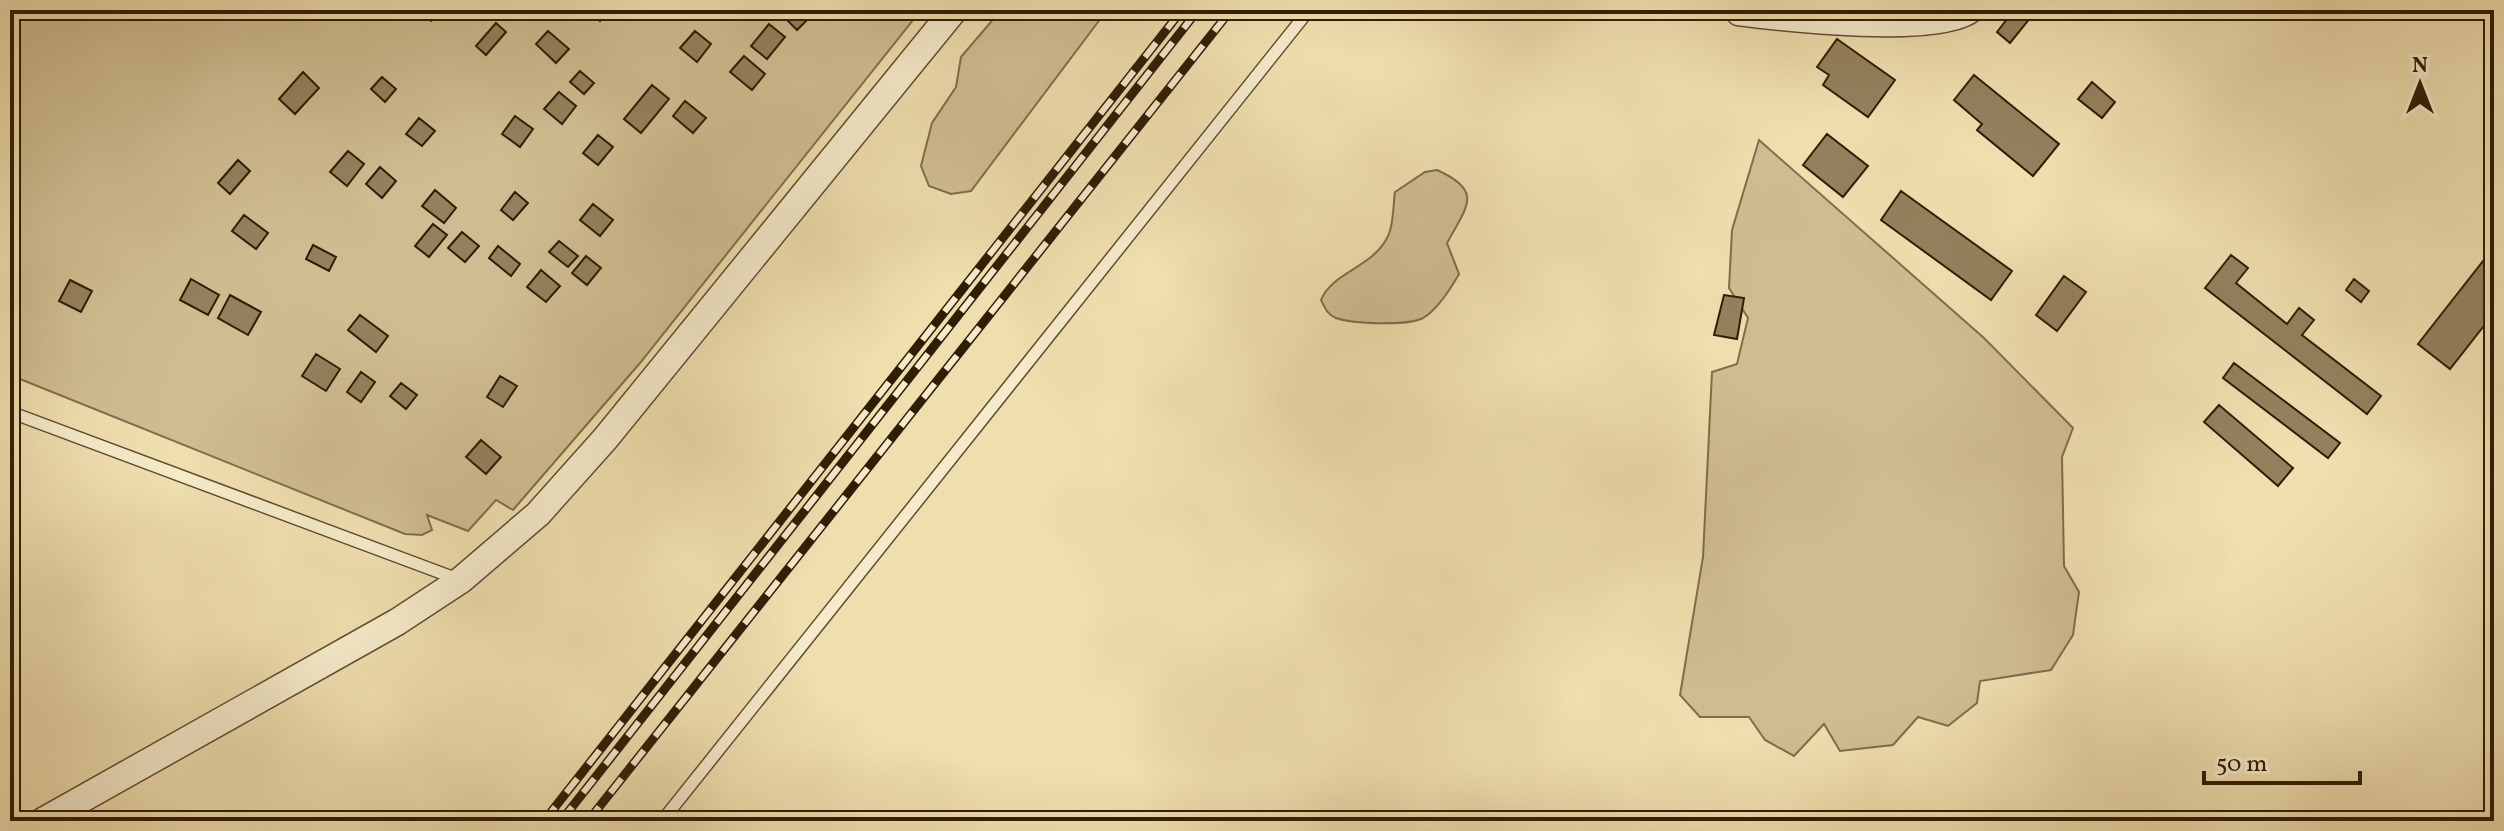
<svg xmlns="http://www.w3.org/2000/svg" width="2504" height="831" font-family="Vollkorn,serif">
<style>
.green{fill:#cfbd91;stroke:#806d4b;stroke-width:2}
.building{fill:#93815d;stroke:#301d05;stroke-width:2}
.lines{fill:none;stroke-linecap:round;stroke-linejoin:round}
.service-casing{stroke:#604d2f;stroke-width:14}
.minor-casing{stroke:#604d2f;stroke-width:25}
.tertiary-casing{stroke:#604d2f;stroke-width:29}
.service{stroke:#f5eaca;stroke-width:11}
.minor{stroke:#f5eaca;stroke-width:22}
.tertiary{stroke:#f5eaca;stroke-width:26}
.rail-casing{stroke:#301d05;stroke-width:9}
.rail{stroke:#f5eaca;stroke-width:6;stroke-dasharray:18;stroke-linecap:butt}
</style>
<rect width="100%" height="100%" fill="#efdeae"/>
<filter id="stains"><feTurbulence type="fractalNoise" baseFrequency=".0025" numOctaves="4"/><feColorMatrix values="0 0 0 0 .2 0 0 0 0 .09 0 0 0 0 .02 0 0 0 .5 -.17"/></filter>
<radialGradient id="worn" r=".72"><stop offset=".6" stop-color="#630" stop-opacity="0"/><stop offset="1" stop-color="#630" stop-opacity=".3"/></radialGradient>
<!-- green -->
<path class="green" d="M 10,10 L 921,10 L 640,363 L 513,510 L 496,500 L 468,531 L 427,515 L 432,530 L 422,535 L 405,534 L 10,375 Z
M 1001,10 L 1107,10 L 971,191 L 951,194 L 929,186 L 921,166 L 932,123 L 956,87 L 961,57 Z
M 1759,140 L 1984,338 L 2073,428 L 2062,457 L 2064,566 L 2079,592 L 2073,635 L 2051,670 L 1980,681 L 1977,703 L 1948,726 L 1918,717 L 1893,745 L 1840,751 L 1824,724 L 1794,756 L 1765,740 L 1749,717 L 1700,717 L 1680,695 L 1703,557 L 1712,372 L 1737,364 L 1748,318 L 1729,288 L 1732,230 Z
M 1437,170 C 1484,191 1467,206 1447,243 L 1459,274 C 1451,288 1437,310 1423,318 C 1408,326 1353,324 1336,318 C 1327,314 1325,308 1321,300 C 1332,272 1373,268 1388,236 C 1394,224 1393,205 1395,192 L 1425,172 Z"/>
<!-- building -->
<path class="building" d="M 418,10 L 442,10 L 431,21 Z
M 588,10 L 610,10 L 600,21 Z
M 812,10 L 814,13 L 797,30 L 778,11 Z
M 2014,10 L 2035,12 L 2010,43 L 1997,32 Z
M 496,23 L 506,32 L 486,55 L 476,46 Z
M 769,24 L 785,37 L 767,59 L 751,46 Z
M 548,31 L 569,49 L 556,63 L 536,44 Z
M 695,31 L 711,44 L 697,62 L 680,48 Z
M 1837,39 L 1895,80 L 1868,117 L 1823,85 L 1829,75 L 1817,67 Z
M 744,56 L 765,74 L 752,90 L 730,72 Z
M 580,71 L 594,83 L 584,94 L 570,82 Z
M 303,72 L 319,88 L 295,114 L 279,99 Z
M 1974,75 L 2059,144 L 2033,176 L 1977,130 L 1982,124 L 1954,100 Z
M 382,77 L 396,89 L 385,102 L 371,89 Z
M 2092,82 L 2115,102 L 2102,118 L 2078,99 Z
M 652,85 L 669,99 L 641,133 L 624,119 Z
M 559,92 L 576,106 L 562,124 L 544,109 Z
M 685,101 L 706,118 L 693,133 L 673,116 Z
M 515,116 L 533,129 L 520,147 L 502,134 Z
M 419,118 L 435,131 L 422,146 L 406,134 Z
M 1827,134 L 1868,166 L 1843,197 L 1803,165 Z
M 598,135 L 613,147 L 598,165 L 583,153 Z
M 348,151 L 364,164 L 347,186 L 330,172 Z
M 238,160 L 250,171 L 230,194 L 218,183 Z
M 380,167 L 396,181 L 382,198 L 366,184 Z
M 435,190 L 456,208 L 444,223 L 422,206 Z
M 1901,191 L 2012,271 L 1991,300 L 1881,220 Z
M 515,192 L 528,203 L 513,220 L 501,210 Z
M 593,204 L 613,220 L 600,236 L 580,220 Z
M 244,215 L 268,233 L 256,249 L 232,231 Z
M 433,224 L 447,235 L 429,257 L 415,246 Z
M 462,232 L 479,246 L 465,262 L 448,248 Z
M 559,241 L 578,256 L 568,267 L 549,252 Z
M 313,245 L 336,257 L 329,271 L 306,259 Z
M 498,246 L 520,264 L 511,276 L 489,258 Z
M 2494,247 L 2494,313 L 2450,369 L 2418,344 Z
M 2231,255 L 2248,268 L 2236,283 L 2287,324 L 2299,308 L 2314,320 L 2302,335 L 2381,396 L 2367,414 L 2205,288 Z
M 586,256 L 601,268 L 587,285 L 572,273 Z
M 541,270 L 560,286 L 546,302 L 527,287 Z
M 2064,276 L 2086,292 L 2057,331 L 2036,315 Z
M 191,279 L 219,295 L 208,315 L 180,300 Z
M 2354,279 L 2369,291 L 2361,302 L 2346,290 Z
M 70,280 L 92,291 L 81,312 L 59,301 Z
M 230,295 L 261,312 L 248,335 L 218,318 Z
M 1724,295 L 1744,298 L 1737,339 L 1714,335 Z
M 360,315 L 388,336 L 376,352 L 348,330 Z
M 316,354 L 340,369 L 326,391 L 302,376 Z
M 2234,363 L 2340,443 L 2328,458 L 2223,378 Z
M 361,372 L 375,382 L 361,402 L 347,392 Z
M 500,376 L 517,386 L 503,407 L 487,397 Z
M 401,383 L 417,395 L 406,409 L 390,396 Z
M 2219,405 L 2293,468 L 2278,486 L 2204,422 Z
M 481,440 L 501,457 L 486,474 L 466,457 Z"/>
<g class="lines">
<!-- service casing -->
<g class="service-casing">
<path id="service" d="M 10,412 L 460,580
M 662,821 L 1309,10"/>
</g>
<!-- minor casing -->
<g class="minor-casing">
<path id="minor" d="M 1738,14 C 1783,20 1942,38 1973,10"/>
</g>
<!-- tertiary casing -->
<g class="tertiary-casing">
<path id="tertiary" d="M 43,821 L 397,622 L 461,580 L 538,514 L 605,439 L 954,10"/>
</g>
<!-- service -->
<use href="#service" class="service"/>
<!-- minor -->
<use href="#minor" class="minor"/>
<!-- tertiary -->
<use href="#tertiary" class="tertiary"/>
<!-- rail casing -->
<g class="rail-casing">
<path id="rail" d="M 544,821 L 1182,10
M 561,821 L 1198,10
M 588,821 L 1231,10"/>
</g>
<!-- rail -->
<use href="#rail" class="rail"/>
</g>
<!-- margin -->
<rect width="2504" height="831" fill="none" stroke="#efdeae" stroke-width="40"/>
<rect x="12" y="12" width="2480" height="807" fill="none" stroke="#301d05" stroke-width="4"/>
<rect x="20" y="20" width="2464" height="791" fill="none" stroke="#301d05" stroke-width="2"/>
<!-- north arrow -->
<g transform="translate(2420 84)" stroke="#f5eaca" stroke-width="6" paint-order="stroke">
<path d="M0-6L14 30L0 20L-14 30Z" fill="#301d05"/>
<text y="-12" font-size="22" font-weight="bold" text-anchor="middle" fill="#301d05">N</text>
</g>
<!-- scale -->
<path d="M2204 771v12h156v-12" fill="none" stroke="#301d05" stroke-width="4"/>
<text x="2216" y="771" font-size="24" fill="#301d05" stroke="#f5eaca" stroke-width="6" paint-order="stroke">50 m</text>
<rect width="100%" height="100%" filter="url(#stains)"/>
<rect width="100%" height="100%" fill="url(#worn)"/>
</svg>
